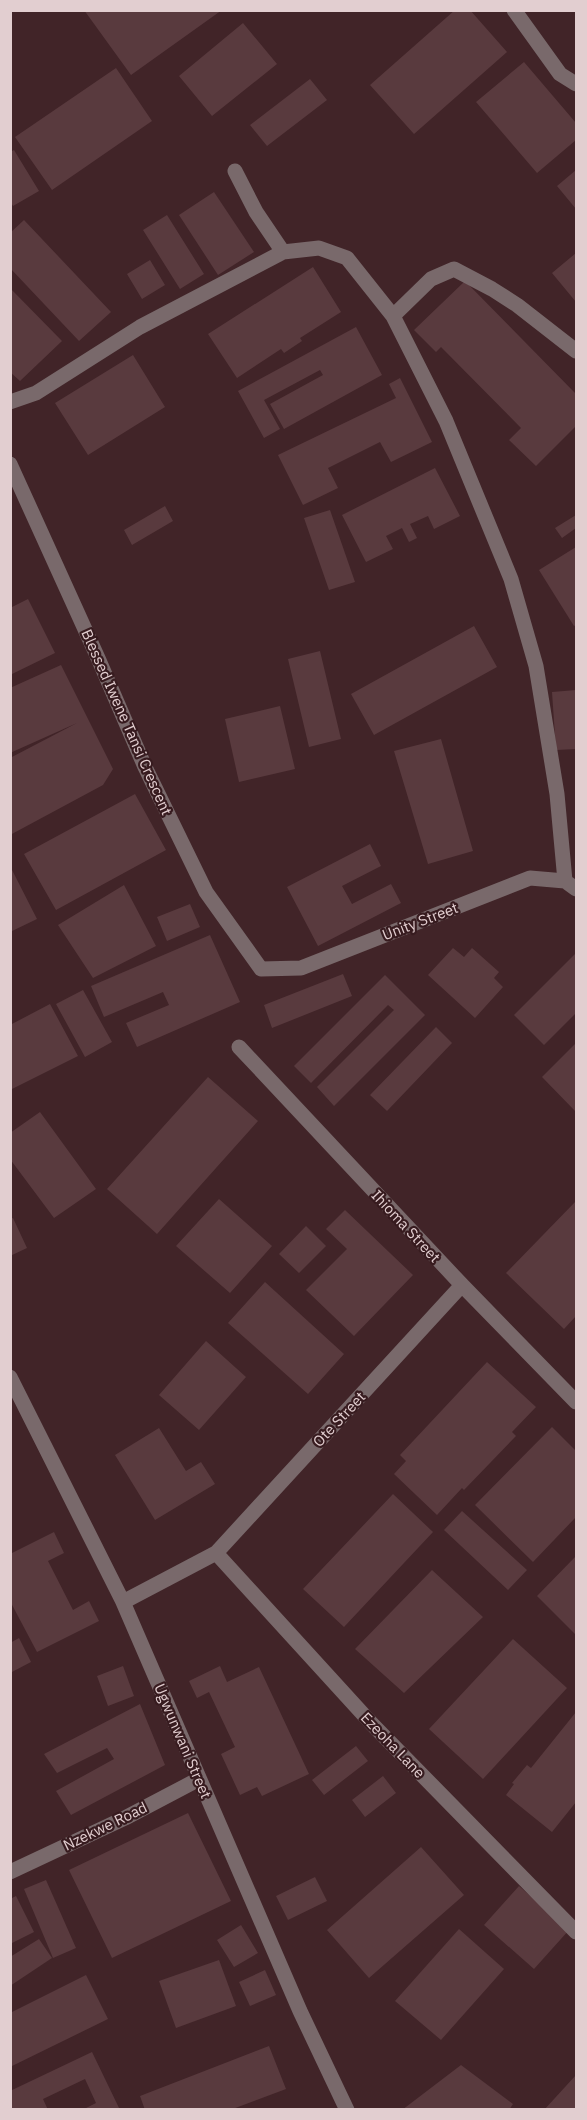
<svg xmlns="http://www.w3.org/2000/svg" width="587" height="2120" font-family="'IBM Plex Sans',sans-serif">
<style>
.building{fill:#593a3e}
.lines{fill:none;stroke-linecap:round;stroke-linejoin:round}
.minor{stroke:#79696b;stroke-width:15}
.labels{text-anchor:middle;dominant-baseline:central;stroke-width:4.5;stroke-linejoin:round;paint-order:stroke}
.street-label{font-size:15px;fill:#e2ced0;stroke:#371b1f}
</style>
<rect width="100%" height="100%" fill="#412428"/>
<!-- building -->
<path class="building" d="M 84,10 L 222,10 L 131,75 Z
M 455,10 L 470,10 L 507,52 L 414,134 L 370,85 Z
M 243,23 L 277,64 L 212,116 L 179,76 Z
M 524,62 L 576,123 L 576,140 L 537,173 L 476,102 Z
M 116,68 L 152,121 L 52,190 L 15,137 Z
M 310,79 L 327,100 L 267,146 L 250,125 Z
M 14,150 L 39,191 L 13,206 L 10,201 L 10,152 Z
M 576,170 L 576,209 L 557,186 Z
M 214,192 L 254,252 L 218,275 L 179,215 Z
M 167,215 L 204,274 L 180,289 L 143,230 Z
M 24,220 L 111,312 L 79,341 L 10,268 L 10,233 Z
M 576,253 L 576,302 L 552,273 Z
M 150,260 L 165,285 L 142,299 L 127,274 Z
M 313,267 L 341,312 L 300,338 L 302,341 L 284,353 L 281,349 L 237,378 L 208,334 Z
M 465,281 L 576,394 L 576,426 L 536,466 L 509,440 L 521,428 L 441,347 L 436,352 L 414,330 Z
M 10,288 L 62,341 L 20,381 L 10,372 Z
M 356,327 L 382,375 L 284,429 L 270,404 L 323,375 L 320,370 L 264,400 L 280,429 L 264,438 L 238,391 Z
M 133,355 L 165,407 L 88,455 L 55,403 Z
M 400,378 L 432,442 L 391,462 L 380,442 L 328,468 L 338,488 L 303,505 L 278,455 L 396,398 L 389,384 Z
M 435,468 L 460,516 L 434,529 L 428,516 L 410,524 L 417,538 L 409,542 L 402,528 L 386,536 L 393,549 L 366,562 L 342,515 Z
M 165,506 L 173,521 L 132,545 L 124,530 Z
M 330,510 L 355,582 L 329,590 L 304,518 Z
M 576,515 L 576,528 L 562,538 L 555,528 Z
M 576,547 L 576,625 L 574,626 L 539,570 Z
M 28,599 L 55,653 L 10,675 L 10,608 Z
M 474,626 L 497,667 L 374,735 L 351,694 Z
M 320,651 L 341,739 L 309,747 L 288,659 Z
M 61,665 L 113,769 L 103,785 L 10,835 L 10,758 L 77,723 L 10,753 L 10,688 Z
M 576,690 L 576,749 L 556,750 L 552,692 Z
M 280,706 L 295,769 L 239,782 L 225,719 Z
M 441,739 L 473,851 L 428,864 L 394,751 Z
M 135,794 L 166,850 L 56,910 L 24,854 Z
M 370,844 L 381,866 L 342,886 L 352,904 L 391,884 L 401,903 L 318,946 L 287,887 Z
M 10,866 L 37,919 L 10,932 Z
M 124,885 L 156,946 L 93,978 L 58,925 Z
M 190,904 L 200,927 L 167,941 L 157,917 Z
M 210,935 L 240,1002 L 137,1047 L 126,1023 L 169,1005 L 163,992 L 104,1017 L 91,986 Z
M 453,948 L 464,957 L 472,948 L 499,972 L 494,978 L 503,987 L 475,1018 L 428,975 Z
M 576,953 L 576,1013 L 544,1045 L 514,1015 Z
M 343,974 L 352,996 L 272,1028 L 264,1005 Z
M 385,975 L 425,1015 L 334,1106 L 317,1087 L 394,1010 L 388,1005 L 311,1083 L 294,1066 Z
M 83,990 L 112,1042 L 85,1057 L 56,1004 Z
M 50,1004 L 78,1056 L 10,1090 L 10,1025 Z
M 436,1027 L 452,1043 L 387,1111 L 370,1095 Z
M 576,1043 L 576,1112 L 542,1077 Z
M 208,1077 L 258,1121 L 157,1234 L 107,1189 Z
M 40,1112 L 96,1189 L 54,1218 L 10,1159 L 10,1133 Z
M 219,1199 L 272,1246 L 230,1293 L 176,1246 Z
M 576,1201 L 576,1316 L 564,1329 L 506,1273 Z
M 345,1210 L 413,1275 L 354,1336 L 306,1290 L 347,1249 L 326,1229 Z
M 13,1218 L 27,1248 L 10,1256 L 10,1219 Z
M 306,1226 L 326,1246 L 299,1273 L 279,1254 Z
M 265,1282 L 344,1354 L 308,1394 L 228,1323 Z
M 206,1341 L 246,1377 L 199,1430 L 159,1395 Z
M 487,1362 L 536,1407 L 512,1432 L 516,1436 L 464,1490 L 462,1488 L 437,1515 L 394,1474 L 406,1461 L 400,1455 Z
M 552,1427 L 576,1451 L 576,1517 L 533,1562 L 475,1505 Z
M 159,1428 L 186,1471 L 201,1462 L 215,1484 L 155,1520 L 115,1455 Z
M 393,1494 L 433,1532 L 344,1627 L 303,1589 Z
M 462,1511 L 527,1570 L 508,1590 L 444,1530 Z
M 54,1532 L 64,1553 L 48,1561 L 73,1610 L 89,1601 L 99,1621 L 37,1652 L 10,1601 L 10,1554 Z
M 576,1556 L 576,1635 L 537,1596 Z
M 432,1570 L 483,1617 L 404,1693 L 355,1649 Z
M 19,1638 L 31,1662 L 10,1673 L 10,1643 Z
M 513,1639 L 567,1688 L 483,1779 L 429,1729 Z
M 123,1666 L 134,1696 L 108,1706 L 97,1676 Z
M 220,1666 L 227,1682 L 259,1667 L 309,1774 L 262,1796 L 257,1787 L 240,1795 L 221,1754 L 235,1747 L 209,1692 L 197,1698 L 189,1681 Z
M 140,1704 L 165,1765 L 71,1815 L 56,1791 L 114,1759 L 107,1748 L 57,1773 L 44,1754 Z
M 576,1712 L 576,1802 L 552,1832 L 506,1795 L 514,1784 L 512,1783 L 527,1765 L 531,1768 Z
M 356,1746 L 368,1761 L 324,1795 L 312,1780 Z
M 383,1776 L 396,1793 L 365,1817 L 352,1800 Z
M 188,1813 L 231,1901 L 112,1958 L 69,1870 Z
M 421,1847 L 464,1895 L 369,1978 L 327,1930 Z
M 315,1877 L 327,1901 L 288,1920 L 276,1896 Z
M 46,1880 L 76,1948 L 53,1958 L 24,1889 Z
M 519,1886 L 569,1930 L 534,1969 L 484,1925 Z
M 16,1896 L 34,1932 L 10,1944 L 10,1899 Z
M 241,1925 L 258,1953 L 234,1967 L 217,1940 Z
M 459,1929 L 504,1969 L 441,2040 L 395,2001 Z
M 39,1939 L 52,1958 L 10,1986 L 10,1957 Z
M 219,1960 L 236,2006 L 176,2028 L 159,1981 Z
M 265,1970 L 276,1995 L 250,2006 L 239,1982 Z
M 86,1975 L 108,2019 L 10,2067 L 10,2013 Z
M 269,2046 L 286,2089 L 230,2110 L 145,2110 L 140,2096 Z
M 92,2052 L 120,2110 L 82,2110 L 96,2103 L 85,2079 L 43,2099 L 48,2110 L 10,2110 L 10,2091 Z
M 461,2065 L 513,2104 L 509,2110 L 402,2110 Z
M 576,2075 L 576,2110 L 544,2110 Z"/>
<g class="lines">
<!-- minor -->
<path class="minor" d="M 514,10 L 560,74 L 576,84
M 235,171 L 256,212 L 283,252
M 393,316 L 431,279 L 454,269 L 492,289 L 517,305 L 576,351
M 10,402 L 36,393 L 140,327 L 283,252 L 319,248 L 347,258 L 393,316 L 446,421 L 511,579 L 536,666 L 557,794 L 565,881
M 10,464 L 98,658 L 145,767 L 206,892 L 261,969 L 301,968 L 530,878 L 565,881 L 576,889
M 239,1047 L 462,1285 L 576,1402
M 10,1377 L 123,1602 L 300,2011 L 347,2110
M 216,1553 L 372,1724 L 576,1932
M 123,1602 L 216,1553 L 462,1285
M 10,1872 L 125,1818 L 199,1779"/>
</g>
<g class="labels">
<!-- street labels -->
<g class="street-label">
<text transform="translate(127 722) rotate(66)">Blessed Iwene Tansi Crescent</text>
<text transform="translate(420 921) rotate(-21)">Unity Street</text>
<text transform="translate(406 1226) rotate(47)">Ihioma Street</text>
<text transform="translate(339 1419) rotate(-47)">Ote Street</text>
<text transform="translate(183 1741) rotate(67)">Ugwunwani Street</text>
<text transform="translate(393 1745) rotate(46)">Ezeoha Lane</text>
<text transform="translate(105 1826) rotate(-26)">Nzekwe Road</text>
</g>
</g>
<!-- border -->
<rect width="587" height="2120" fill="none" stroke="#e2ced0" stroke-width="24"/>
</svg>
